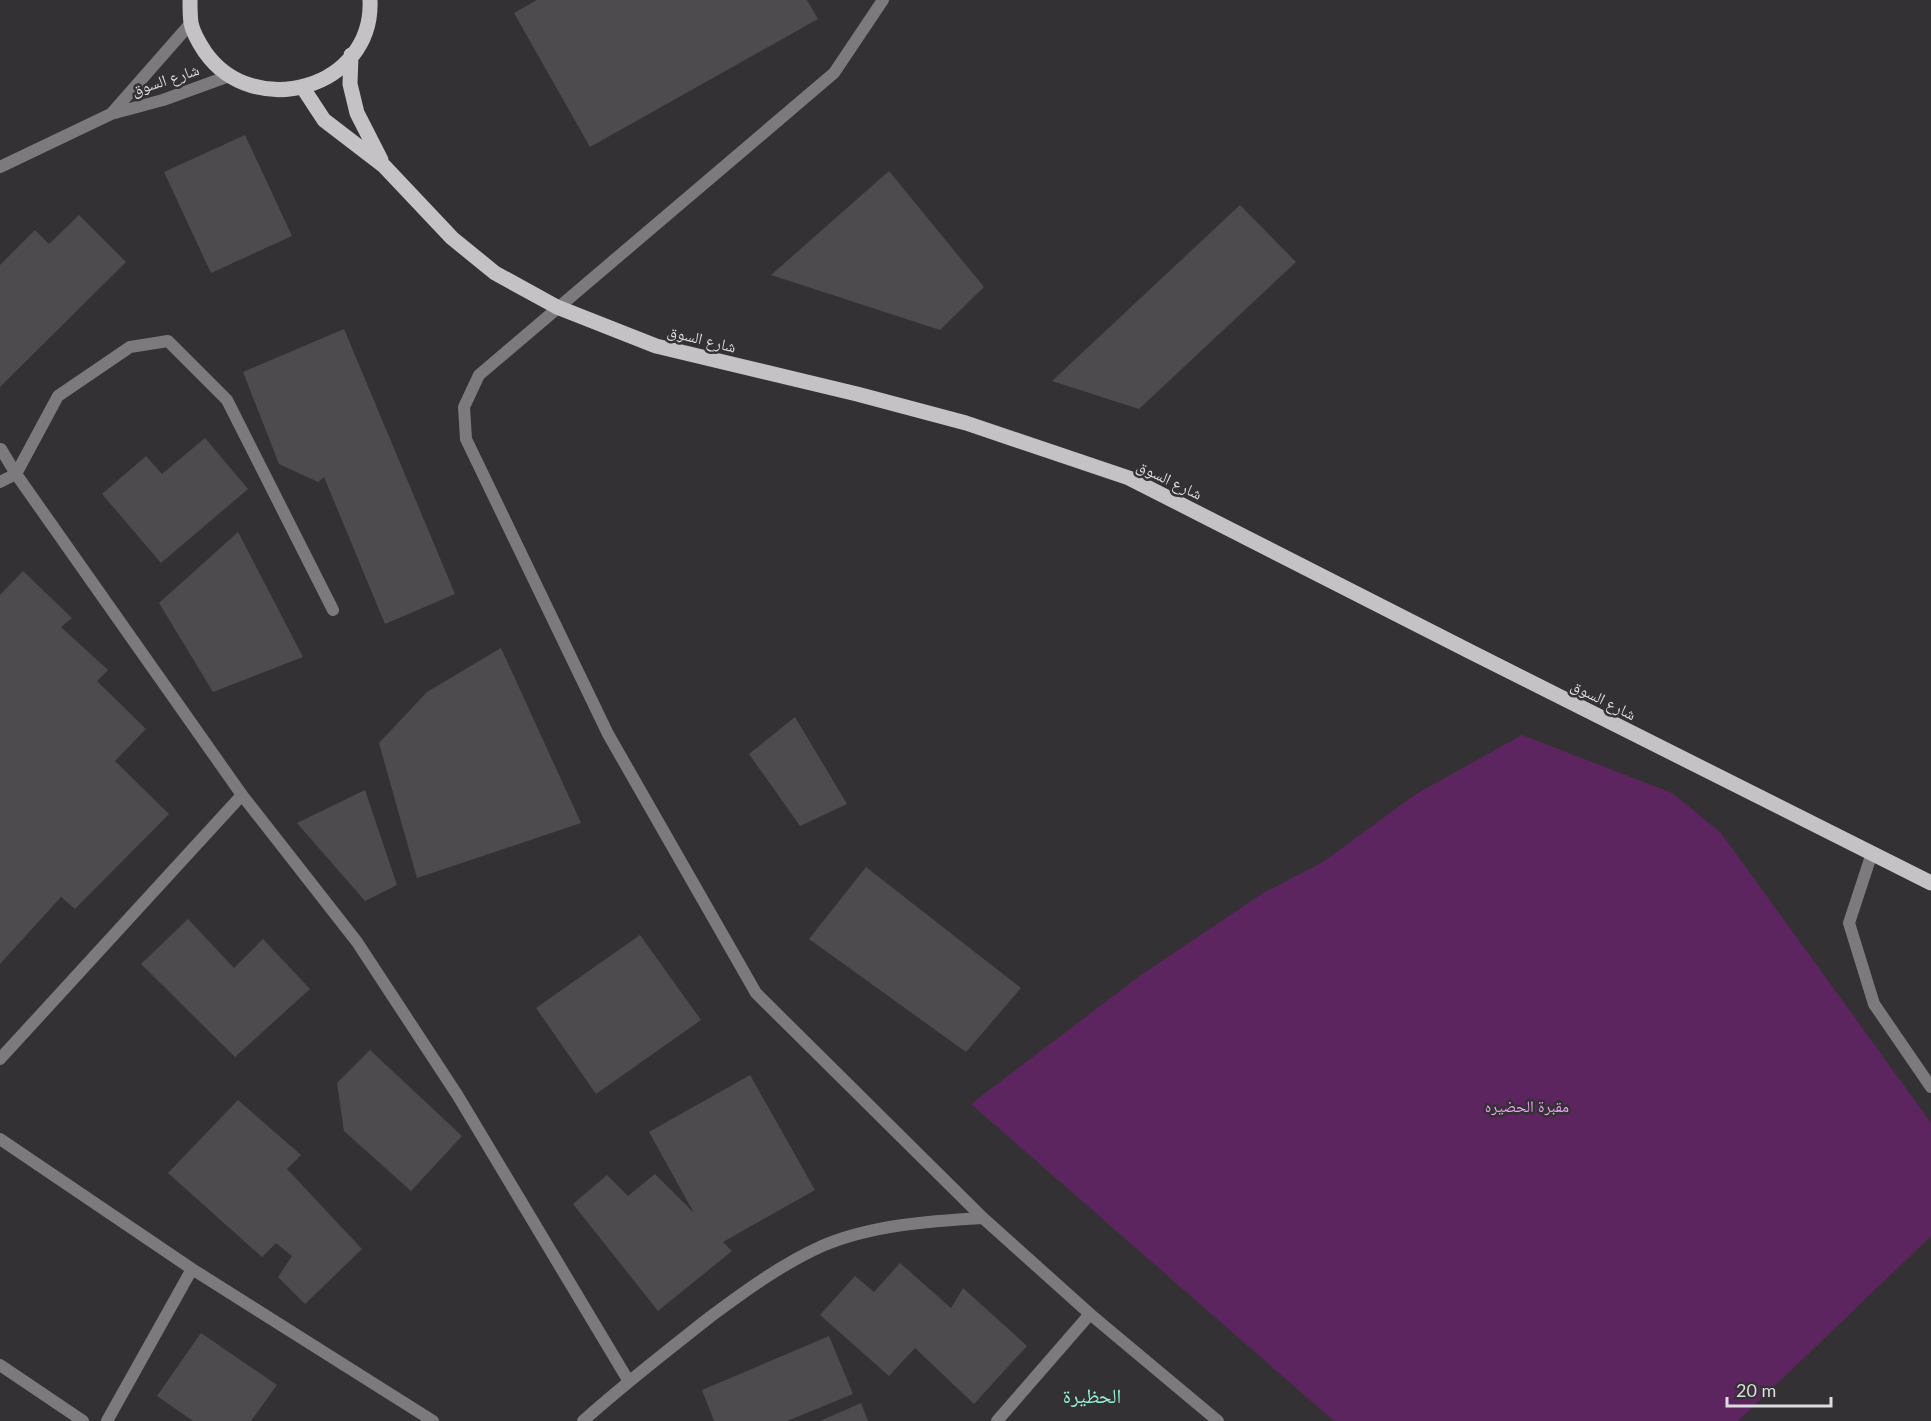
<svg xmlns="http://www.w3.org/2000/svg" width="1931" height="1421" font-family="Lato,'Noto Naskh Arabic',sans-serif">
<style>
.green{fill:#5d255f}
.building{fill:#4d4b4d}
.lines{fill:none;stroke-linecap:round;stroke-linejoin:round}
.service{stroke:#7c7a7c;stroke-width:12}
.minor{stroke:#7c7a7c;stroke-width:12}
.tertiary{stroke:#7c7a7c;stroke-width:12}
.primary{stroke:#c5c2c5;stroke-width:15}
.labels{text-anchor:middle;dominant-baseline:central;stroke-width:5;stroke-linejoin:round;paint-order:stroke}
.street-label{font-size:16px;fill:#dddbdd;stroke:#343134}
.park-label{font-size:16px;fill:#f29ef4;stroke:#343134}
.quarter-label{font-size:20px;fill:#93f2d4;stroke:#343134}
</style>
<rect width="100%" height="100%" fill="#343134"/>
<!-- green -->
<path class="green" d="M 1522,735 L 1672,793 L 1721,833 L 1931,1123 L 1931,1236 L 1738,1421 L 1334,1421 L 971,1104 L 1141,975 L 1263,893 L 1323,862 L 1416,794 Z"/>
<!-- building -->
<path class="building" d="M 537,0 L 807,0 L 818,19 L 590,147 L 514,13 Z
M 245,135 L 292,236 L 211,273 L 164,172 Z
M 889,171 L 984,287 L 940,330 L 771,275 Z
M 1240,205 L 1296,262 L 1139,409 L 1052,381 Z
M 79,215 L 126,262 L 0,387 L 0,265 L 35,230 L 49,244 Z
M 344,329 L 455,594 L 385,624 L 324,477 L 318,482 L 279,464 L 243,372 Z
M 205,438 L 248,489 L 161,563 L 102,494 L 146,456 L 162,474 Z
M 238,532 L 303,657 L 213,692 L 159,603 Z
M 23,571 L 72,618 L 61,627 L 108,670 L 97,681 L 146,729 L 115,761 L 169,814 L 75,909 L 61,897 L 0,964 L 0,595 Z
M 501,648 L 581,823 L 417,878 L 379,743 L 427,692 Z
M 795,717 L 847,804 L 800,826 L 749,754 Z
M 365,790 L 397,885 L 365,901 L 297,823 Z
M 866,867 L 1021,988 L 966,1052 L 809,939 Z
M 188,919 L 234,968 L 263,939 L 310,989 L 235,1057 L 141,964 Z
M 640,935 L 701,1020 L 596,1094 L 536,1008 Z
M 370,1050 L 462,1136 L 411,1191 L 344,1131 L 337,1083 Z
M 750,1075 L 815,1190 L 723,1242 L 732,1251 L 658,1311 L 573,1204 L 607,1175 L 628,1196 L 655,1174 L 694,1213 L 649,1132 Z
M 238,1100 L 301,1155 L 287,1169 L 362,1249 L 305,1304 L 278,1277 L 292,1256 L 276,1243 L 262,1257 L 168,1173 Z
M 900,1263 L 951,1308 L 963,1288 L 1027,1346 L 974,1404 L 915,1348 L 889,1376 L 820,1315 L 855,1276 L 874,1292 Z
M 201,1333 L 277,1385 L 251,1421 L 193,1421 L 157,1396 Z
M 829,1336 L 853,1394 L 787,1421 L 714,1421 L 702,1390 Z
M 861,1403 L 868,1421 L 820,1421 Z"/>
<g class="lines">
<!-- service -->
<path class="service" d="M 0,482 L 16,474 L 58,396 L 130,347 L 168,341 L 227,400 L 333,610
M 1872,853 L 1849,923 L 1874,1004 L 1931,1087
M 997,1421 L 1090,1314"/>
<!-- minor -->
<path class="minor" d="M 883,0 L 834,73 L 479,375 L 464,407 L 466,439 L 608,734 L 756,993 L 983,1218
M 1,449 L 16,474 L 242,795 L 357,942 L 458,1096 L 628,1380
M 0,1059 L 242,795
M 0,1139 L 192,1269 L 433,1421
M 0,1365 L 83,1421
M 107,1421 L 192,1269
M 583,1421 C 624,1384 667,1351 710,1317 C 745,1291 782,1264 822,1246 C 871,1225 930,1221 983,1218 L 1090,1314 L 1218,1421"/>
<!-- tertiary -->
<path class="tertiary" d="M 111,114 L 191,23
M 0,167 L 111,114 L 163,100 L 229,76"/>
<!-- primary -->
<path class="primary" d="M 190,0 C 190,7 190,16 191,23 C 193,33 199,43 205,52 C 254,122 374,88 370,0
M 351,55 L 350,84 L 357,113 L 381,160
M 303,88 L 324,120 L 384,166 L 452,238 L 495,273 L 557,307 L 656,346 L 857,394 L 966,423 L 1129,478 L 1473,653 L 1931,883"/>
</g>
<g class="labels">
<!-- street labels -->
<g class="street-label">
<text transform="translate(165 79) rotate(-18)">شارع السوق</text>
<text transform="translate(702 338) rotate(14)">شارع السوق</text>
<text transform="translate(1170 479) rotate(26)">شارع السوق</text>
<text transform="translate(1604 699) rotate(27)">شارع السوق</text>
</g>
<!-- park labels -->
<g class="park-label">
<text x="1527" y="1105">مقبرة الحضيره</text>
</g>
<!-- quarter labels -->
<g class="quarter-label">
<text x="1092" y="1395">الحظيرة</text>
</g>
</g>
<!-- scale -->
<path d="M1727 1397v9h104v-9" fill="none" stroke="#dddbdd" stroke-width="3"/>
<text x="1736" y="1397" font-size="18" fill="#dddbdd" stroke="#343134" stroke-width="4.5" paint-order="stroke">20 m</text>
</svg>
